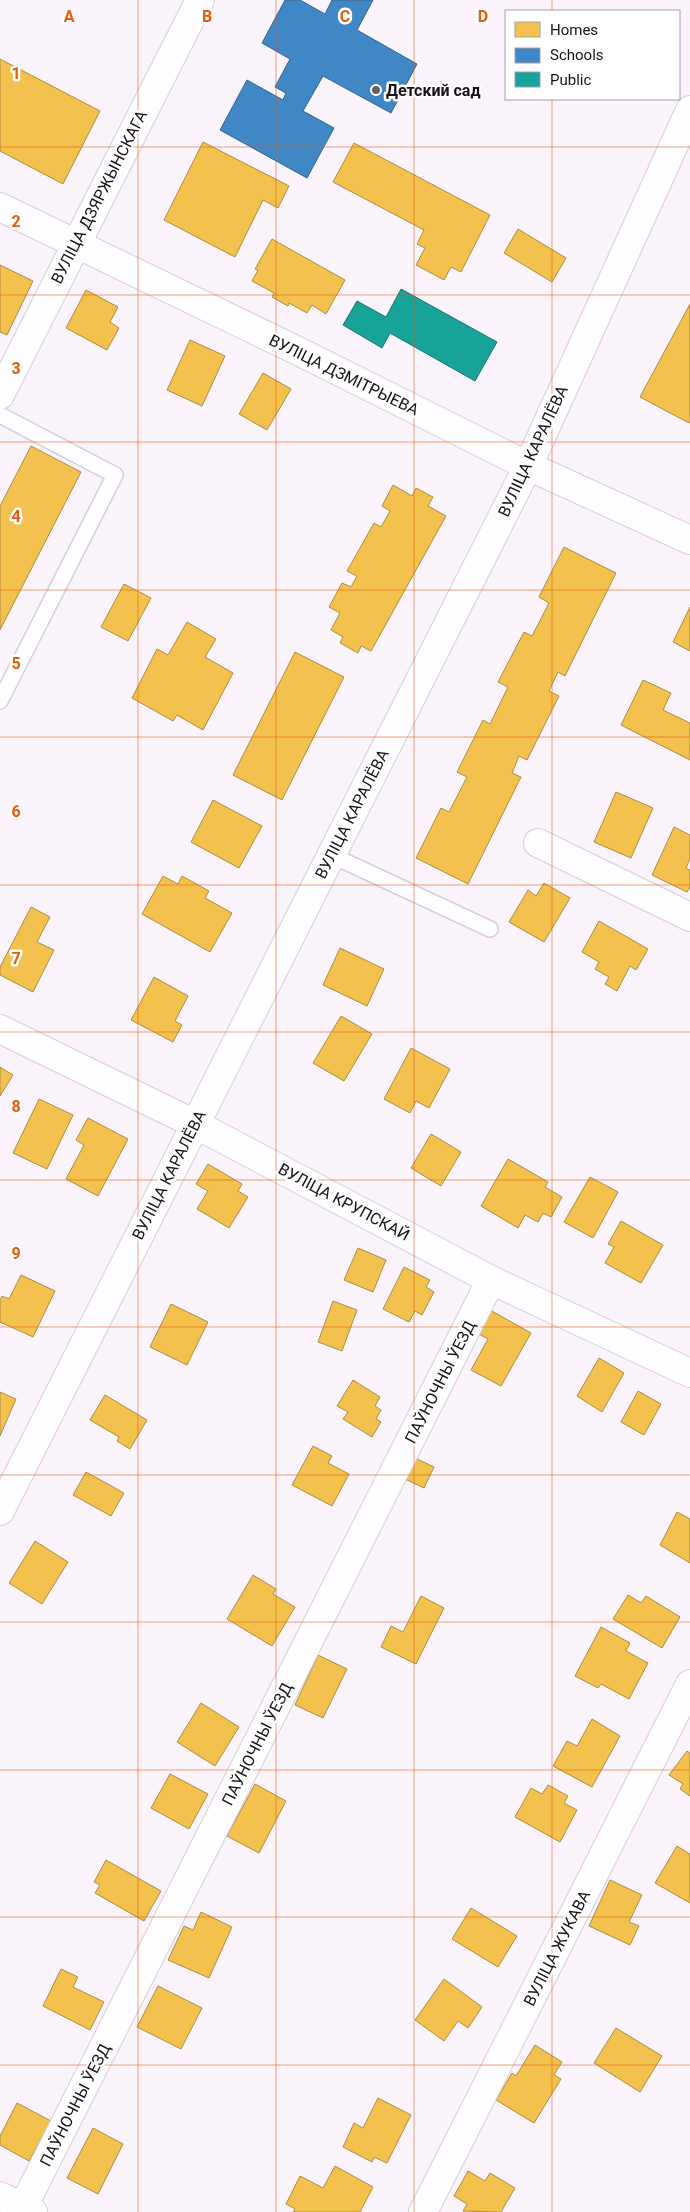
<svg xmlns="http://www.w3.org/2000/svg" width="690" height="2212" font-family="Roboto,sans-serif">
<style>
.homes{fill:#f2c14e;stroke:#b08c3e}
.schools{fill:#3f88c5;stroke:#336491}
.public{fill:#17a398;stroke:#177772}
.lines{fill:none;stroke-linecap:round;stroke-linejoin:round}
.service-casing{stroke:#d5cfd6;stroke-width:18}
.minor-casing{stroke:#d5cfd6;stroke-width:30}
.tertiary-casing{stroke:#d5cfd6;stroke-width:30}
.secondary-casing{stroke:#d5cfd6;stroke-width:30}
.service{stroke:#fefdff;stroke-width:15}
.minor{stroke:#fefdff;stroke-width:28}
.tertiary{stroke:#fefdff;stroke-width:28}
.secondary{stroke:#fefdff;stroke-width:28}
.grid{fill:none;stroke:#e8590c;stroke-width:1;stroke-opacity:0.55}
.poi-dot{fill:#676068;stroke:#fff;stroke-width:2}
.labels{text-anchor:middle;dominant-baseline:central;stroke-width:5;stroke-linejoin:round;paint-order:stroke}
.poi-label{font-size:16px;font-weight:bold;fill:#171118;stroke:#fff;text-anchor:start}
.street-label{font-size:16px;fill:#171118;stroke:#fff}
.grid-label{font-size:16px;text-anchor:middle;font-weight:bold;fill:#e8590c;stroke:#fff;stroke-width:5;stroke-linejoin:round;paint-order:stroke}
</style>
<rect width="100%" height="100%" fill="#fbf4fc"/>
<!-- homes -->
<path class="homes" d="M 0,59 L 100,111 L 63,184 L 0,151 Z
M 203,142 L 289,186 L 278,208 L 263,200 L 235,257 L 164,220 Z
M 354,143 L 490,215 L 461,272 L 451,267 L 444,280 L 416,265 L 425,248 L 417,244 L 424,230 L 333,182 Z
M 518,229 L 566,258 L 552,282 L 504,253 Z
M 272,239 L 345,280 L 326,314 L 312,305 L 307,313 L 289,303 L 288,306 L 272,297 L 274,293 L 252,281 L 258,270 L 255,269 Z
M 0,265 L 33,281 L 7,335 L 0,332 Z
M 86,290 L 118,307 L 110,322 L 119,328 L 107,350 L 66,328 Z
M 690,304 L 690,421 L 689,423 L 640,397 Z
M 190,340 L 225,356 L 202,406 L 167,390 Z
M 263,373 L 291,389 L 267,430 L 239,414 Z
M 31,446 L 81,472 L 0,630 L 0,506 Z
M 393,485 L 412,496 L 416,488 L 433,497 L 428,506 L 446,516 L 371,651 L 361,646 L 358,653 L 340,643 L 343,637 L 331,630 L 340,613 L 329,607 L 342,583 L 351,587 L 357,576 L 347,571 L 374,523 L 381,527 L 390,511 L 382,506 Z
M 564,547 L 616,573 L 565,676 L 558,672 L 549,691 L 559,696 L 527,760 L 519,756 L 512,773 L 521,777 L 468,884 L 416,858 L 441,808 L 449,812 L 467,777 L 457,772 L 483,720 L 490,724 L 508,687 L 498,682 L 524,632 L 532,636 L 549,603 L 539,597 Z
M 124,584 L 151,598 L 128,641 L 101,627 Z
M 690,607 L 690,651 L 673,642 Z
M 187,622 L 216,639 L 205,657 L 233,673 L 203,730 L 177,715 L 173,721 L 132,698 L 157,649 L 168,655 Z
M 295,652 L 344,677 L 282,800 L 233,775 Z
M 643,680 L 671,693 L 663,710 L 690,723 L 690,760 L 621,725 Z
M 616,792 L 653,808 L 631,858 L 594,842 Z
M 213,800 L 262,826 L 239,868 L 191,842 Z
M 674,827 L 690,835 L 690,859 L 686,868 L 690,870 L 690,887 L 687,892 L 652,875 Z
M 163,876 L 178,884 L 182,876 L 209,891 L 205,898 L 232,913 L 210,952 L 142,914 Z
M 544,883 L 570,898 L 544,942 L 509,922 L 528,890 L 536,896 Z
M 31,907 L 50,917 L 37,942 L 54,950 L 33,992 L 0,975 L 0,967 Z
M 599,921 L 648,949 L 636,970 L 630,966 L 617,991 L 605,984 L 609,977 L 595,969 L 599,962 L 582,952 Z
M 340,948 L 384,969 L 367,1006 L 323,985 Z
M 154,977 L 188,996 L 175,1021 L 182,1025 L 173,1042 L 131,1020 Z
M 341,1016 L 372,1034 L 344,1081 L 313,1063 Z
M 411,1048 L 450,1069 L 429,1108 L 416,1101 L 410,1113 L 384,1099 Z
M 0,1067 L 13,1075 L 0,1096 Z
M 39,1099 L 73,1115 L 47,1169 L 13,1153 Z
M 88,1118 L 128,1139 L 98,1196 L 66,1179 L 84,1145 L 76,1140 Z
M 431,1134 L 461,1152 L 441,1186 L 411,1168 Z
M 508,1159 L 548,1182 L 545,1187 L 562,1197 L 551,1217 L 543,1213 L 538,1222 L 525,1215 L 518,1228 L 481,1206 Z
M 208,1164 L 242,1184 L 238,1191 L 248,1197 L 229,1228 L 197,1209 L 208,1191 L 196,1184 Z
M 590,1177 L 618,1192 L 593,1238 L 564,1222 Z
M 621,1221 L 663,1245 L 641,1283 L 605,1263 L 614,1247 L 608,1244 Z
M 358,1248 L 386,1260 L 373,1292 L 344,1280 Z
M 404,1267 L 430,1280 L 426,1287 L 434,1292 L 422,1315 L 415,1311 L 409,1322 L 383,1309 Z
M 21,1275 L 55,1291 L 33,1337 L 0,1322 L 0,1300 L 2,1296 L 9,1299 Z
M 333,1301 L 357,1310 L 342,1351 L 318,1342 Z
M 171,1304 L 208,1322 L 187,1365 L 150,1347 Z
M 490,1310 L 531,1333 L 501,1386 L 471,1370 L 488,1339 L 477,1333 Z
M 599,1358 L 624,1373 L 602,1412 L 577,1396 Z
M 353,1380 L 380,1397 L 375,1406 L 381,1410 L 376,1419 L 381,1422 L 372,1437 L 343,1419 L 348,1412 L 337,1406 Z
M 638,1391 L 661,1404 L 644,1435 L 621,1422 Z
M 0,1392 L 16,1399 L 0,1436 Z
M 105,1395 L 147,1420 L 130,1449 L 117,1441 L 119,1437 L 90,1420 Z
M 313,1446 L 332,1456 L 328,1463 L 349,1474 L 332,1506 L 292,1485 Z
M 415,1458 L 434,1467 L 424,1488 L 405,1479 Z
M 86,1472 L 124,1493 L 111,1516 L 73,1495 Z
M 677,1512 L 690,1519 L 690,1563 L 660,1545 Z
M 35,1541 L 68,1562 L 42,1604 L 9,1583 Z
M 253,1575 L 276,1589 L 273,1594 L 295,1607 L 272,1646 L 227,1619 Z
M 628,1595 L 641,1603 L 646,1596 L 680,1617 L 662,1648 L 613,1619 Z
M 421,1596 L 444,1608 L 416,1664 L 381,1647 L 391,1626 L 403,1632 Z
M 601,1627 L 630,1643 L 626,1651 L 648,1663 L 629,1699 L 601,1684 L 598,1688 L 575,1676 Z
M 318,1655 L 347,1669 L 323,1718 L 295,1705 Z
M 201,1703 L 239,1727 L 215,1766 L 177,1742 Z
M 592,1719 L 620,1736 L 592,1787 L 553,1766 L 567,1741 L 577,1746 Z
M 687,1751 L 690,1753 L 690,1796 L 680,1789 L 683,1784 L 669,1775 Z
M 170,1774 L 208,1794 L 189,1829 L 151,1808 Z
M 255,1784 L 286,1801 L 259,1853 L 227,1836 Z
M 548,1785 L 568,1796 L 564,1803 L 577,1810 L 560,1842 L 515,1817 L 531,1788 L 542,1794 Z
M 677,1846 L 690,1854 L 690,1903 L 655,1883 Z
M 106,1860 L 161,1891 L 144,1921 L 95,1893 L 100,1885 L 94,1882 Z
M 610,1880 L 642,1895 L 629,1922 L 639,1926 L 630,1945 L 589,1926 Z
M 471,1908 L 517,1936 L 498,1967 L 452,1939 Z
M 201,1912 L 232,1927 L 209,1978 L 168,1960 L 184,1926 L 193,1930 Z
M 61,1969 L 78,1977 L 73,1987 L 104,2002 L 90,2030 L 43,2006 Z
M 444,1979 L 482,2007 L 468,2028 L 458,2021 L 444,2041 L 415,2020 Z
M 158,1986 L 202,2008 L 181,2049 L 137,2027 Z
M 616,2028 L 662,2056 L 640,2092 L 594,2063 Z
M 535,2045 L 562,2062 L 554,2075 L 561,2079 L 534,2123 L 496,2100 L 512,2073 L 516,2076 Z
M 378,2098 L 411,2115 L 387,2163 L 374,2157 L 372,2162 L 343,2147 L 354,2123 L 363,2128 Z
M 17,2103 L 51,2121 L 29,2161 L 0,2145 L 0,2136 Z
M 93,2128 L 123,2144 L 98,2194 L 67,2178 Z
M 335,2166 L 373,2187 L 360,2212 L 293,2212 L 295,2209 L 286,2204 L 300,2176 L 323,2188 Z
M 468,2171 L 485,2181 L 490,2173 L 515,2188 L 501,2212 L 463,2211 L 467,2204 L 454,2196 Z"/>
<!-- schools -->
<path class="schools" d="M 285,0 L 300,0 L 325,14 L 332,0 L 373,0 L 357,30 L 417,64 L 391,113 L 323,76 L 303,111 L 334,128 L 307,178 L 220,130 L 247,80 L 283,100 L 286,93 L 275,87 L 290,59 L 262,43 Z"/>
<!-- public -->
<path class="public" d="M 401,289 L 497,342 L 475,381 L 390,333 L 382,348 L 343,325 L 357,301 L 386,317 Z"/>
<g class="lines">
<!-- service casing -->
<g class="service-casing">
<path id="service" d="M 0,415 L 115,475 L 0,701
M 331,855 L 490,929"/>
</g>
<!-- minor casing -->
<g class="minor-casing">
<path id="minor" d="M 0,395 L 200,0
M 538,843 L 690,917
M 0,1029 L 195,1124 L 491,1280 L 690,1373
M 23,2207 L 491,1280
M 423,2212 L 690,1684"/>
</g>
<!-- tertiary casing -->
<g class="tertiary-casing">
<path id="tertiary" d="M 0,207 L 296,350 L 528,466 L 690,540
M 0,1511 L 528,466 L 690,110"/>
</g>
<!-- secondary casing -->
<g class="secondary-casing">
<path id="secondary" d="M 0,2196 L 33,2212"/>
</g>
<!-- service -->
<use href="#service" class="service"/>
<!-- minor -->
<use href="#minor" class="minor"/>
<!-- tertiary -->
<use href="#tertiary" class="tertiary"/>
<!-- secondary -->
<use href="#secondary" class="secondary"/>
</g>
<!-- grid -->
<path class="grid" d="M 138,0 L 138,2212M 276,0 L 276,2212M 414,0 L 414,2212M 552,0 L 552,11M 552,99 L 552,2212M 0,147 L 690,147M 0,295 L 690,295M 0,442 L 690,442M 0,590 L 690,590M 0,737 L 690,737M 0,885 L 690,885M 0,1032 L 690,1032M 0,1180 L 690,1180M 0,1327 L 690,1327M 0,1475 L 690,1475M 0,1622 L 690,1622M 0,1770 L 690,1770M 0,1917 L 690,1917M 0,2065 L 690,2065"/>
<!-- markers -->
<circle class="poi-dot" cx="376" cy="90" r="5"/>
<g class="labels">
<!-- poi labels -->
<g class="poi-label">
<text x="386" y="90">Детский сад</text>
</g>
<!-- street labels -->
<g class="street-label">
<text transform="translate(99 197) rotate(-63)">ВУЛІЦА ДЗЯРЖЫНСКАГА</text>
<text transform="translate(344 375) rotate(26)">ВУЛІЦА ДЗМІТРЫЕВА</text>
<text transform="translate(533 451) rotate(-65)">ВУЛІЦА КАРАЛЁВА</text>
<text transform="translate(352 814) rotate(-63)">ВУЛІЦА КАРАЛЁВА</text>
<text transform="translate(169 1175) rotate(-63)">ВУЛІЦА КАРАЛЁВА</text>
<text transform="translate(344 1202) rotate(28)">ВУЛІЦА КРУПСКАЙ</text>
<text transform="translate(440 1382) rotate(-63)">ПАЎНОЧНЫ ЎЕЗД</text>
<text transform="translate(257 1744) rotate(-63)">ПАЎНОЧНЫ ЎЕЗД</text>
<text transform="translate(557 1948) rotate(-63)">ВУЛІЦА ЖУКАВА</text>
<text transform="translate(75 2105) rotate(-63)">ПАЎНОЧНЫ ЎЕЗД</text>
</g>
</g>
<g class="grid-label">
<text x="69" y="22">A</text>
<text x="207" y="22">B</text>
<text x="345" y="22">C</text>
<text x="483" y="22">D</text>
<text x="16" y="79">1</text>
<text x="16" y="227">2</text>
<text x="16" y="374">3</text>
<text x="16" y="522">4</text>
<text x="16" y="669">5</text>
<text x="16" y="817">6</text>
<text x="16" y="964">7</text>
<text x="16" y="1112">8</text>
<text x="16" y="1259">9</text>
</g>
<!-- legend -->
<rect x="505" y="10" width="175" height="90" fill="#ffffff" stroke="#a2a0a3"/>
<rect x="515" y="22" width="25" height="15" fill="#f2c14e" stroke="#a2a0a3"/>
<text x="550" y="35" font-size="15" fill="#171118">Homes</text>
<rect x="515" y="48" width="25" height="15" fill="#3f88c5" stroke="#a2a0a3"/>
<text x="550" y="60" font-size="15" fill="#171118">Schools</text>
<rect x="515" y="72" width="25" height="15" fill="#17a398" stroke="#a2a0a3"/>
<text x="550" y="85" font-size="15" fill="#171118">Public</text>
</svg>
